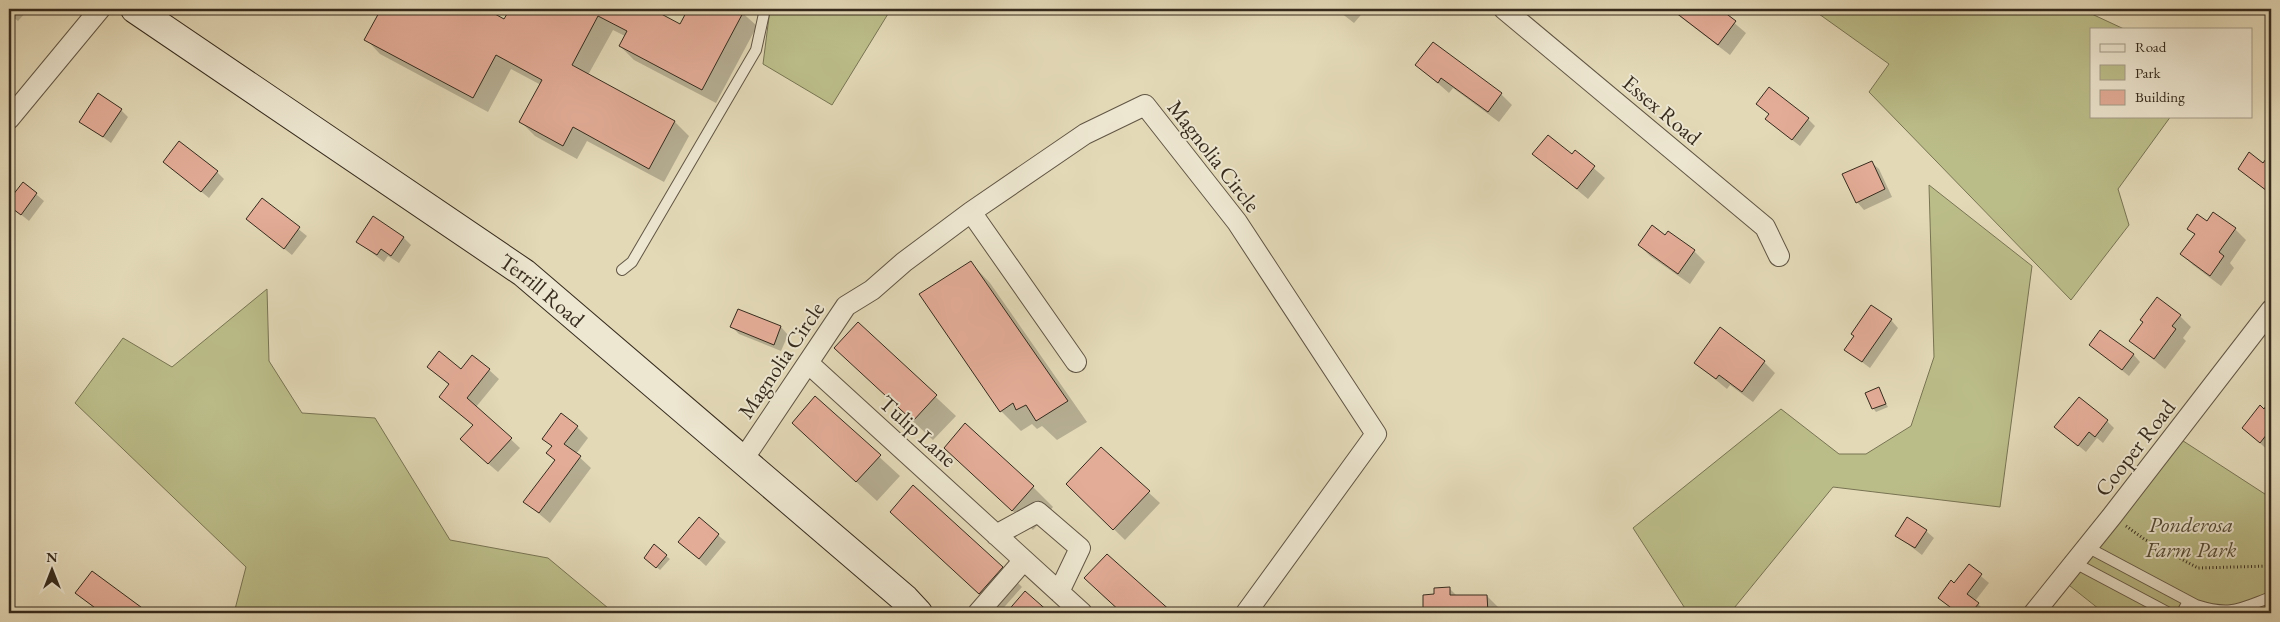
<svg xmlns="http://www.w3.org/2000/svg" width="2280" height="622" font-family="'EB Garamond',serif">
<style>
.green{fill:#bbbd89;stroke:#787453}
.shadow{fill:#0003}
.building{fill:#e3ac97;stroke:#362b1d}
.lines{fill:none;stroke-linecap:round;stroke-linejoin:round}
.lane-casing{stroke:#615644;stroke-width:12}
.street-casing{stroke:#615644;stroke-width:22}
.secondary-casing{stroke:#362b1d;stroke-width:30}
.path{stroke:#362b1d;stroke-width:3;stroke-dasharray:1 2.5;stroke-linecap:butt}
.lane{stroke:#ede6d0;stroke-width:10}
.street{stroke:#ede6d0;stroke-width:20}
.secondary{stroke:#ede6d0;stroke-width:28}
.labels{text-anchor:middle;dominant-baseline:central;stroke-width:4;stroke-linejoin:round;paint-order:stroke}
.street-label{font-size:22px;fill:#362b1d;stroke:#ede6d0}
.park-label{font-size:22px;font-style:italic;fill:#514833;stroke:#ede6d0}
</style>
<rect width="100%" height="100%" fill="#e3d9b7"/>
<filter id="stains"><feTurbulence type="fractalNoise" baseFrequency=".004" numOctaves="4"/><feColorMatrix values="0 0 0 0 .2 0 0 0 0 .09 0 0 0 0 .02 0 0 0 .5 -.17"/></filter>
<radialGradient id="worn" r=".72"><stop offset=".6" stop-color="#630" stop-opacity="0"/><stop offset="1" stop-color="#630" stop-opacity=".3"/></radialGradient>
<!-- green -->
<path class="green" d="M 770,9 L 891,9 L 832,105 L 763,64 Z
M 1812,9 L 2081,9 L 2124,29 L 2091,29 L 2091,116 L 2171,116 L 2118,189 L 2129,225 L 2071,300 L 1869,92 L 1889,64 Z
M 1929,185 L 2032,266 L 2000,507 L 1833,487 L 1730,613 L 1688,613 L 1633,528 L 1781,409 L 1839,454 L 1866,454 L 1911,426 L 1934,357 Z
M 267,289 L 269,361 L 302,413 L 375,418 L 450,540 L 548,558 L 614,613 L 234,613 L 246,567 L 75,403 L 123,338 L 172,367 Z
M 2174,435 L 2271,498 L 2271,613 L 2104,613 L 2060,578 Z"/>
<!-- shadow -->
<path class="shadow" d="M 9,9 L 29,9 L 18,21 L 9,14 Z
M 383,9 L 483,9 L 505,21 L 511,9 L 667,9 L 663,16 L 681,25 L 689,9 L 738,9 L 757,26 L 716,103 L 634,60 L 620,46 L 625,36 L 613,30 L 588,75 L 675,122 L 689,136 L 664,182 L 587,141 L 577,159 L 535,136 L 521,122 L 541,85 L 511,69 L 488,112 L 380,54 L 366,39 Z
M 1336,9 L 1366,9 L 1354,23 Z
M 1670,9 L 1718,9 L 1746,33 L 1730,55 Z
M 1433,43 L 1501,94 L 1512,105 L 1499,122 L 1453,88 L 1449,93 L 1417,65 Z
M 1757,103 L 1808,119 L 1815,126 L 1800,146 L 1774,126 L 1770,115 Z
M 121,110 L 128,117 L 111,143 L 81,121 Z
M 1575,152 L 1605,178 L 1588,199 L 1534,154 L 1572,156 Z
M 2271,154 L 2271,195 L 2239,168 L 2264,164 Z
M 165,162 L 217,172 L 224,179 L 209,198 Z
M 1871,162 L 1879,169 L 1892,197 L 1864,210 L 1857,202 Z
M 23,183 L 44,201 L 29,221 L 9,205 Z
M 262,200 L 307,236 L 292,255 L 247,219 Z
M 2213,214 L 2235,229 L 2246,240 L 2230,263 L 2234,268 L 2221,286 L 2193,265 L 2182,254 L 2195,235 L 2188,228 L 2207,222 Z
M 1666,237 L 1694,251 L 1705,262 L 1690,284 L 1650,256 L 1639,245 Z
M 404,238 L 411,245 L 399,263 L 388,256 L 384,262 L 358,242 Z
M 971,263 L 990,283 L 1087,422 L 1057,440 L 1042,426 L 1037,429 L 1032,424 L 1021,431 L 1001,411 Z
M 739,310 L 781,327 L 788,335 L 781,351 L 739,334 L 732,327 Z
M 2180,316 L 2191,327 L 2183,338 L 2186,341 L 2165,369 L 2131,341 Z
M 1891,320 L 1898,328 L 1870,368 L 1846,350 Z
M 858,324 L 956,416 L 933,440 L 856,368 Z
M 2090,345 L 2133,354 L 2140,362 L 2129,376 Z
M 1764,362 L 1775,373 L 1753,402 L 1730,385 L 1727,389 L 1695,363 Z
M 428,367 L 462,371 L 489,370 L 499,379 L 476,407 L 520,448 L 498,472 L 471,449 L 474,426 L 440,397 L 449,385 Z
M 1878,389 L 1888,407 L 1876,412 L 1873,408 Z
M 815,398 L 900,476 L 877,501 L 814,443 Z
M 2271,401 L 2271,453 L 2243,428 Z
M 2107,421 L 2114,428 L 2103,443 L 2097,438 L 2086,452 L 2056,427 Z
M 577,427 L 588,438 L 576,454 L 591,468 L 550,523 L 525,502 L 555,461 L 548,453 L 553,447 L 544,438 Z
M 945,448 L 1033,487 L 1053,507 L 1033,530 Z
M 1101,449 L 1160,503 L 1125,540 L 1068,484 Z
M 699,519 L 726,542 L 706,566 L 680,542 Z
M 1926,531 L 1934,538 L 1922,555 L 1896,535 Z
M 912,532 L 1002,567 L 1022,587 L 999,613 Z
M 666,556 L 670,559 L 660,570 L 649,561 Z
M 1107,556 L 1171,613 L 1122,613 L 1105,598 L 1085,578 Z
M 1969,566 L 1989,583 L 1975,601 L 1985,611 L 1984,613 L 1958,613 L 1939,598 L 1955,585 Z
M 92,573 L 147,613 L 100,613 L 77,593 Z
M 1450,589 L 1457,596 L 1487,596 L 1498,607 L 1498,613 L 1425,613 L 1424,596 L 1436,596 Z"/>
<!-- building -->
<path class="building" d="M 381,9 L 486,9 L 504,19 L 510,9 L 652,9 L 680,24 L 688,9 L 745,9 L 702,90 L 619,46 L 627,31 L 598,16 L 572,65 L 675,121 L 649,169 L 573,127 L 563,146 L 519,122 L 542,80 L 496,55 L 473,98 L 364,40 Z
M 1671,9 L 1720,9 L 1736,21 L 1718,45 Z
M 1433,42 L 1502,93 L 1488,112 L 1441,78 L 1438,83 L 1415,65 Z
M 1769,87 L 1809,118 L 1792,140 L 1765,119 L 1769,114 L 1756,104 Z
M 98,93 L 122,109 L 103,137 L 79,122 Z
M 1548,135 L 1572,154 L 1575,150 L 1595,166 L 1577,189 L 1532,154 Z
M 179,141 L 218,171 L 201,192 L 163,162 Z
M 2249,152 L 2263,163 L 2271,152 L 2271,194 L 2238,169 Z
M 1872,161 L 1885,189 L 1856,203 L 1842,174 Z
M 23,182 L 37,193 L 21,215 L 9,206 L 9,200 Z
M 262,198 L 300,227 L 284,249 L 246,219 Z
M 2213,212 L 2236,228 L 2219,252 L 2224,256 L 2210,276 L 2180,254 L 2195,234 L 2187,229 L 2197,214 L 2207,221 Z
M 373,216 L 404,237 L 391,256 L 381,249 L 377,255 L 356,242 Z
M 1652,225 L 1665,235 L 1668,231 L 1695,250 L 1678,274 L 1638,245 Z
M 971,261 L 1068,401 L 1036,421 L 1026,405 L 1016,410 L 1013,403 L 1000,412 L 919,294 Z
M 2157,297 L 2181,315 L 2172,326 L 2176,329 L 2154,359 L 2129,341 L 2143,322 L 2140,320 Z
M 1871,305 L 1892,319 L 1862,362 L 1844,350 L 1854,336 L 1851,334 Z
M 738,309 L 781,326 L 774,345 L 730,327 Z
M 858,322 L 937,395 L 913,421 L 834,348 Z
M 1720,327 L 1765,361 L 1742,392 L 1719,375 L 1716,379 L 1694,363 Z
M 2100,330 L 2134,354 L 2122,370 L 2089,345 Z
M 439,351 L 461,369 L 472,355 L 490,369 L 467,398 L 512,438 L 488,464 L 460,439 L 473,425 L 439,397 L 449,384 L 427,367 Z
M 1879,387 L 1886,404 L 1872,409 L 1865,393 Z
M 815,396 L 881,455 L 856,482 L 792,423 Z
M 2079,397 L 2108,420 L 2095,437 L 2089,432 L 2078,446 L 2054,427 Z
M 2271,399 L 2271,429 L 2260,443 L 2242,428 L 2260,405 L 2264,409 Z
M 561,413 L 578,426 L 564,444 L 581,456 L 539,513 L 523,502 L 555,460 L 546,453 L 552,446 L 542,439 Z
M 965,423 L 1034,486 L 1012,511 L 944,448 Z
M 1101,447 L 1150,491 L 1113,530 L 1066,484 Z
M 913,485 L 1003,567 L 979,594 L 890,512 Z
M 699,517 L 719,534 L 699,559 L 678,542 Z
M 1907,517 L 1927,530 L 1915,548 L 1895,536 Z
M 654,544 L 667,555 L 656,568 L 644,558 Z
M 1107,554 L 1173,613 L 1122,613 L 1084,578 Z
M 1969,564 L 1982,574 L 1967,594 L 1979,603 L 1971,613 L 1958,613 L 1938,598 L 1951,580 L 1954,583 Z
M 92,571 L 149,613 L 102,613 L 75,593 Z
M 1450,587 L 1450,595 L 1487,595 L 1488,613 L 1423,613 L 1423,595 L 1434,594 L 1434,588 Z
M 1025,591 L 1050,613 L 1006,613 Z"/>
<g class="lines">
<!-- lane casing -->
<g class="lane-casing">
<path id="lane" d="M 622,270 L 632,262 L 756,50 L 765,9
M 2087,547 L 2196,605 C 2231,616 2239,609 2271,597
M 2073,562 L 2169,613
M 2182,613 L 2188,601"/>
</g>
<!-- street casing -->
<g class="street-casing">
<path id="street" d="M 1504,9 L 1765,227 L 1779,256
M 9,119 L 100,9
M 971,212 L 1076,362
M 808,363 L 1082,613
M 742,461 L 846,306 L 872,290 L 904,262 L 971,212 L 1085,134 L 1145,105 L 1237,222 L 1376,434 L 1246,613
M 996,535 L 1038,512 L 1080,548 L 1059,592
M 978,613 L 1024,560
M 2034,613 L 2112,516 L 2271,310"/>
</g>
<!-- secondary casing -->
<g class="secondary-casing">
<g id="secondary">
<path id="s1" d="M 135,9 L 524,273 L 905,599 L 918,613"/>
</g>
</g>
<!-- path -->
<path class="path" d="M 2126,526 L 2144,539 L 2198,568 L 2271,566"/>
<!-- lane -->
<use href="#lane" class="lane"/>
<!-- street -->
<use href="#street" class="street"/>
<!-- secondary -->
<use href="#secondary" class="secondary"/>
</g>
<g class="labels">
<!-- street labels -->
<g class="street-label">
<text transform="translate(1662 110) rotate(40)">Essex Road</text>
<text transform="translate(1214 156) rotate(52)">Magnolia Circle</text>
<text stroke="none"><textPath href="#s1" startOffset="495">Terrill Road</textPath></text>
<text transform="translate(781 360) rotate(-56)">Magnolia Circle</text>
<text transform="translate(918 431) rotate(42)">Tulip Lane</text>
<text transform="translate(2135 448) rotate(-52)">Cooper Road</text>
</g>
<!-- park labels -->
<g class="park-label">
<text x="2191" y="524">Ponderosa<tspan x="2191" dy="25">Farm Park</tspan></text>
</g>
</g>
<!-- margin -->
<rect width="2280" height="622" fill="none" stroke="#e3d9b7" stroke-width="30"/>
<rect x="10" y="10" width="2260" height="602" fill="none" stroke="#362b1d" stroke-width="2.5"/>
<rect x="15" y="15" width="2250" height="592" fill="none" stroke="#362b1d"/>
<!-- legend -->
<rect x="2090" y="28" width="162" height="90" fill="#ede6d0" stroke="#a49b88"/>
<rect x="2100" y="44" width="25" height="8" fill="#ede6d0" stroke="#a49b88"/>
<text x="2135" y="52" font-size="15" fill="#362b1d">Road</text>
<rect x="2100" y="65" width="25" height="15" fill="#bbbd89" stroke="#a49b88"/>
<text x="2135" y="78" font-size="15" fill="#362b1d">Park</text>
<rect x="2100" y="90" width="25" height="15" fill="#e3ac97" stroke="#a49b88"/>
<text x="2135" y="102" font-size="15" fill="#362b1d">Building</text>
<!-- north arrow -->
<g transform="translate(52 570)" stroke="#ede6d0" stroke-width="4" paint-order="stroke">
<path d="M0-4L9 19L0 12L-9 19Z" fill="#362b1d"/>
<text y="-8" font-size="14" font-weight="bold" text-anchor="middle" fill="#362b1d">N</text>
</g>
<rect width="100%" height="100%" filter="url(#stains)"/>
<rect width="100%" height="100%" fill="url(#worn)"/>
</svg>
